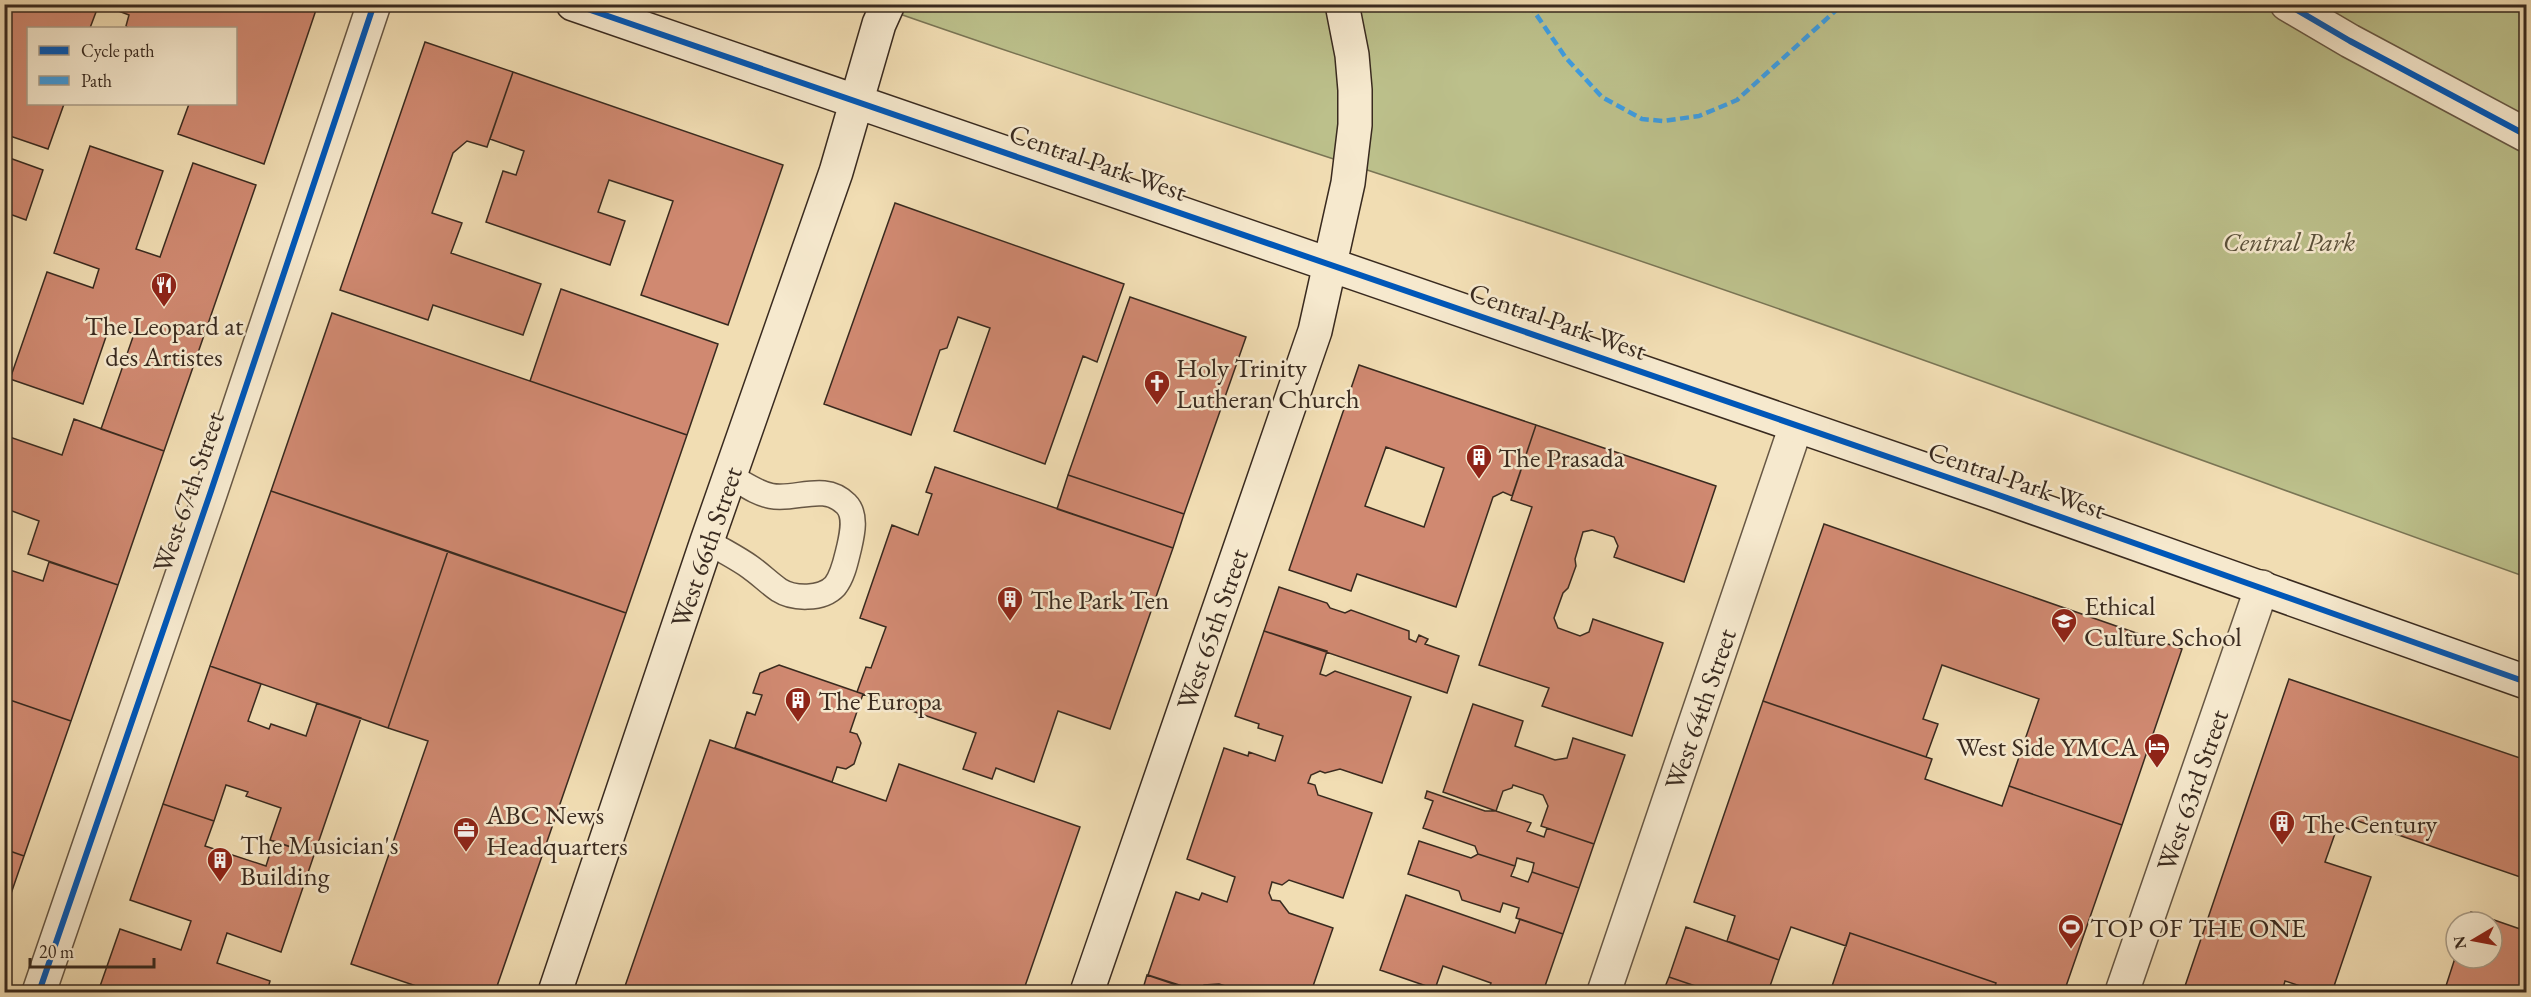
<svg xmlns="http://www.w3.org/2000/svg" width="2531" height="997" font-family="'EB Garamond',serif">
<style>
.green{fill:#bcc08b;stroke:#7a7555;stroke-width:1.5}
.building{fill:#d08971;stroke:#392a1f;stroke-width:1.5;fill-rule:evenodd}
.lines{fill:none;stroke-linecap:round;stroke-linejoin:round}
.lane-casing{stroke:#675744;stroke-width:27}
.street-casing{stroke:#675744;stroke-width:36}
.secondary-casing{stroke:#392a1f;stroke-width:36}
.lane{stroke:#f6e9ce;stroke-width:24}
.street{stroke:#f6e9ce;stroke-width:33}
.secondary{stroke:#f6e9ce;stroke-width:33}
.quiet{stroke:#3e9ce0;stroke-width:4.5;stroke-dasharray:9 4.5;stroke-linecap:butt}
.cycleway-casing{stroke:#f6e9ce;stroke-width:10}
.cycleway{stroke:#0057b8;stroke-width:6}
.labels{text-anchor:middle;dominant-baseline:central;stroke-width:5;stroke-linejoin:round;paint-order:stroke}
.street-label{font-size:27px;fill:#392a1f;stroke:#f6e9ce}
.park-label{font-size:27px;font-style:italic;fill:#5a503a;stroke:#f6e9ce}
.poi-label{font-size:27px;fill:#392a1f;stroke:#f6e9ce;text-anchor:start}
</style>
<rect width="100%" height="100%" fill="#f1ddb3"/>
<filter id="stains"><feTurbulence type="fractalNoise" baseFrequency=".00333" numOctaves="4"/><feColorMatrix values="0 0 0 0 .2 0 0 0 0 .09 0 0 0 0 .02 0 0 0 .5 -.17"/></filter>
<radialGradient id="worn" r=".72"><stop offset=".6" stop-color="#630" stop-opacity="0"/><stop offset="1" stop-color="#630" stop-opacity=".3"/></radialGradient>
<!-- green -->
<path class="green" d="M 874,5 L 2526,5 L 2526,577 C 2201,461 1877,340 1549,230 C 1325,155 1098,84 874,5 Z"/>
<!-- building -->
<path class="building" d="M 4,4 L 99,4 L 90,28 L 28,28 L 28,104 L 64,104 L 48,149 L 4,134 Z
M 118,4 L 318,4 L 264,164 L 178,134 L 189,104 L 236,104 L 236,28 L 129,28 L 126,26 L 129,15 L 116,10 Z
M 425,42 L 513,72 L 487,147 L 467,141 L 453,153 L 432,213 L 462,223 L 451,253 L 541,284 L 523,335 L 433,305 L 428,320 L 340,290 Z
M 513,72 L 783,165 L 728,325 L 641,295 L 673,201 L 609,180 L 598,212 L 625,221 L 610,265 L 486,222 L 503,171 L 516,175 L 524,151 L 490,139 Z
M 90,146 L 163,171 L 136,249 L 160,257 L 193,163 L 256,185 L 164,451 L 101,429 L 134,334 L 110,325 L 83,404 L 10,379 L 47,272 L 93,288 L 99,269 L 54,253 Z
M 4,156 L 43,170 L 26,220 L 4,212 Z
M 895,203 L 1124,284 L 1097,362 L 1083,356 L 1045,464 L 954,431 L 990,328 L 958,317 L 947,348 L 940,350 L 911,435 L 824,404 Z
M 561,289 L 718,344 L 687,435 L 530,381 Z
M 1130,297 L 1246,337 L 1184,514 L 1068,475 Z
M 332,313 L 687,435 L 626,613 L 271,491 Z
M 1359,365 L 1536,425 L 1512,496 L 1503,492 L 1493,497 L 1456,607 L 1357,574 L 1351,591 L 1289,570 ZM 1386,447 L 1444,468 L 1424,527 L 1365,506 Z
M 74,419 L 164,451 L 118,585 L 28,554 L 39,521 L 4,508 L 4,435 L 62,455 Z
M 1536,425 L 1716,486 L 1684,582 L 1614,557 L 1618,546 L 1614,537 L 1592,530 L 1583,532 L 1575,559 L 1576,566 L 1568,588 L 1563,593 L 1554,618 L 1558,628 L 1580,636 L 1589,632 L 1593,619 L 1663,643 L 1632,736 L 1542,706 L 1549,688 L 1479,665 L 1532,507 L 1511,500 Z
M 935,467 L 1173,548 L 1110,729 L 1058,711 L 1034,782 L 996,768 L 992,779 L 963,769 L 976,733 L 857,692 L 866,667 L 871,668 L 886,627 L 860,618 L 892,525 L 918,535 L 932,494 L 926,492 Z
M 1068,475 L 1184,514 L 1173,548 L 1057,509 Z
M 271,491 L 448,551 L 388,728 L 210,666 Z
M 1824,524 L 2182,649 L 2122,825 L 2009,786 L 2039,699 L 1942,665 L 1923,719 L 1938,724 L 1926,757 L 1763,701 Z
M 448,551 L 626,613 L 495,992 L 434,992 L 351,964 L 428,741 L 388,728 Z
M 49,562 L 118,585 L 71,721 L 4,698 L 9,679 L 4,677 L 4,568 L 43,581 Z
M 1279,587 L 1327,603 L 1330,608 L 1345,613 L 1351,610 L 1409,631 L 1409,639 L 1416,642 L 1419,635 L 1428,639 L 1425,644 L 1459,656 L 1447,693 L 1264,631 Z
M 1264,631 L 1327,651 L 1320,674 L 1326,676 L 1335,671 L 1411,697 L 1382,783 L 1340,769 L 1325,773 L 1320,771 L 1311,775 L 1308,783 L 1315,785 L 1318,795 L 1372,813 L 1343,898 L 1289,880 L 1282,885 L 1272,882 L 1269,893 L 1272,900 L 1280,901 L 1289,913 L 1333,928 L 1311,992 L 1245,992 L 1219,984 L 1204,985 L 1201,992 L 1148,975 L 1176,892 L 1199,900 L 1202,893 L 1227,902 L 1235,877 L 1187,859 L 1224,748 L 1248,756 L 1249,752 L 1275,761 L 1283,736 L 1258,728 L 1259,724 L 1235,716 Z
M 779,665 L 863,694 L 850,732 L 857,734 L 861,743 L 854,764 L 846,769 L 837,767 L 832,782 L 735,748 L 747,712 L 755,715 L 762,695 L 753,693 L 760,673 Z
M 210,666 L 261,684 L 248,721 L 269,729 L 271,724 L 306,736 L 317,703 L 361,718 L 314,855 L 270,840 L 281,808 L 246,796 L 248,792 L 226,785 L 214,821 L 163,804 Z
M 2289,679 L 2526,760 L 2526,879 L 2355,820 L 2352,830 L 2338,825 L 2325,862 L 2371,877 L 2332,992 L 2318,992 L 2285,981 L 2282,992 L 2183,992 Z
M 4,698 L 71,721 L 24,856 L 4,849 Z
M 1763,701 L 1932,759 L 1925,779 L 2002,806 L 2009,786 L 2122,825 L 2064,992 L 1993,992 L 1996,983 L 1850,933 L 1846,946 L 1791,927 L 1779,960 L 1727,941 L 1735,916 L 1694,902 Z
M 1473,704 L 1523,721 L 1515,746 L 1555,760 L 1567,758 L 1573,738 L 1625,755 L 1594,844 L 1541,826 L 1548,806 L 1543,795 L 1513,785 L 1512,788 L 1503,791 L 1496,811 L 1443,792 Z
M 710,740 L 886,801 L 899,764 L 1080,827 L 1023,992 L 623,992 Z
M 1427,791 L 1485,811 L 1496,811 L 1531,823 L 1527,831 L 1544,837 L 1547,828 L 1594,844 L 1579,888 L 1532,872 L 1534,863 L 1517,858 L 1515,866 L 1478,854 L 1475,846 L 1423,828 L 1433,801 L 1425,798 Z
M 163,804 L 214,821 L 205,846 L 266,866 L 274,841 L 314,855 L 281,952 L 227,933 L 217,963 L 270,981 L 267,992 L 98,992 L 120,929 L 181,950 L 191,921 L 130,900 Z
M 1419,841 L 1471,858 L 1478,854 L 1515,866 L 1511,876 L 1528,882 L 1532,872 L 1579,888 L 1563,934 L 1516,918 L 1519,908 L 1503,903 L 1500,912 L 1462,900 L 1459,891 L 1408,874 Z
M 4,849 L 24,856 L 4,914 Z
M 1406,895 L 1515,933 L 1520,919 L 1563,934 L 1543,992 L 1488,992 L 1491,983 L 1443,966 L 1435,989 L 1380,970 Z
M 2471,912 L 2523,930 L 2526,920 L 2526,992 L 2444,992 L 2456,955 L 2456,958 L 2492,958 L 2492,922 L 2467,922 Z
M 1686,927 L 1779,960 L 1768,992 L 1713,992 L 1669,977 Z
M 1850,933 L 1996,983 L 1993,992 L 1830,992 Z
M 1147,975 L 1197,992 L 1142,992 Z
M 1669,977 L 1713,992 L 1663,992 Z"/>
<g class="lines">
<!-- lane casing -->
<g class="lane-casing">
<path id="lane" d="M 707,541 C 721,550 736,557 750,567 C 760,574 769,583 779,590 C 793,599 822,600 835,586 C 843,576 846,560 849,548 C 852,535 857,515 846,504 C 824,482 796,501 771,496 C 756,493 743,483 730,476"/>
</g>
<!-- street casing -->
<g class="street-casing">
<path id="street" d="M 2287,4 L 2350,41 L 2526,135
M 39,992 L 211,491 L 374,4
M 1604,992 L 1796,426
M 2122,992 L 2262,587"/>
</g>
<!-- secondary casing -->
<g class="secondary-casing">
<path id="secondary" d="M 573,4 L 1993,493 L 2526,682
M 555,992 L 707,541 L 836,172 L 879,24 L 888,4
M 1087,992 L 1315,331 L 1348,183 L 1355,125 L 1355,90 L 1352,55 L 1342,4"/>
</g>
<!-- lane -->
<use href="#lane" class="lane"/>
<!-- street -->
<use href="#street" class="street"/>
<!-- secondary -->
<use href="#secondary" class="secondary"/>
<!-- quiet -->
<path class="quiet" d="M 1529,4 L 1566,58 L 1602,97 L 1642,119 L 1663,121 L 1699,116 L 1737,100 L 1843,4"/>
<!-- cycleway casing -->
<g class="cycleway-casing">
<path id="cycleway" d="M 573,4 L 1993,493 L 2526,682
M 2287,4 L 2350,41 L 2526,135
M 39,992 L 211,491 L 374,4"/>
</g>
<!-- cycleway -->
<use href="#cycleway" class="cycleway"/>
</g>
<!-- icons -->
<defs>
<g id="restaurant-pin" transform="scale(1.35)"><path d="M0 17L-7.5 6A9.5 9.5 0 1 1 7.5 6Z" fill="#8f2418" stroke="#f6e9ce"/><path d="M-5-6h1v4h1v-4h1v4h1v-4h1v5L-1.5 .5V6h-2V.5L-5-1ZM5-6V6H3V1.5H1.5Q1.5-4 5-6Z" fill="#fff"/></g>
<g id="church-pin" transform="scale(1.35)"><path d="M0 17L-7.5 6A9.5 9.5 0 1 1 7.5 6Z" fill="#8f2418" stroke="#f6e9ce"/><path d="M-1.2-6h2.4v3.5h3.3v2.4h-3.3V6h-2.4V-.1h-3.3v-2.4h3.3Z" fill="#fff"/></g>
<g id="building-pin" transform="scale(1.35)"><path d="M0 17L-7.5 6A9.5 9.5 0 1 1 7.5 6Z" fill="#8f2418" stroke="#f6e9ce"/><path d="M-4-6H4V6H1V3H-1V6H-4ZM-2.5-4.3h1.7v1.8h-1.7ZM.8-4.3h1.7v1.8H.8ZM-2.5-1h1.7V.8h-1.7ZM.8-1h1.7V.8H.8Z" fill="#fff"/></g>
<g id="school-pin" transform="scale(1.35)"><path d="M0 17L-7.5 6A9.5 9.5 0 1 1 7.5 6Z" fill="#8f2418" stroke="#f6e9ce"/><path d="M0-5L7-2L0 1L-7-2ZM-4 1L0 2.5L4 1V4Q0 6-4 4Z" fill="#fff"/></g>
<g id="hotel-pin" transform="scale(1.35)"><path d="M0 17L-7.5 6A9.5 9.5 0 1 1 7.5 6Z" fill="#8f2418" stroke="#f6e9ce"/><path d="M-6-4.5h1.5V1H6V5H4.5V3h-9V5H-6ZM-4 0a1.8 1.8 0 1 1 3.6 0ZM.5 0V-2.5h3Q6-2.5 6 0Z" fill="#fff"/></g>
<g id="office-pin" transform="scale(1.35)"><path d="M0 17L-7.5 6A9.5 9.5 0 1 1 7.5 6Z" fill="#8f2418" stroke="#f6e9ce"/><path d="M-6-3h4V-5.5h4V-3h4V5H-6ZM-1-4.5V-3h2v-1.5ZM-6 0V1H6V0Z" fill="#fff"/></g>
<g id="stadium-pin" transform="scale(1.35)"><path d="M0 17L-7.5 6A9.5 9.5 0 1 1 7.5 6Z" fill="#8f2418" stroke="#f6e9ce"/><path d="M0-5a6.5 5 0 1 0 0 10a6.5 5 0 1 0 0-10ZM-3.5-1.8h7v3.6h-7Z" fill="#fff"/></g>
</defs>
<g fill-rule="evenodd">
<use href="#restaurant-pin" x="164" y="285"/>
<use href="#church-pin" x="1157" y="383"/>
<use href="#building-pin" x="1479" y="457"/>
<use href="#building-pin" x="1010" y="599"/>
<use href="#school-pin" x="2064" y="621"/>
<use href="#building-pin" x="798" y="700"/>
<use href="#hotel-pin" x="2157" y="746"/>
<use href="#building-pin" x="2282" y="823"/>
<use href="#office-pin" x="466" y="830"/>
<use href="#building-pin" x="220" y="860"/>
<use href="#stadium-pin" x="2071" y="927"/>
</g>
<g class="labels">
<!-- street labels -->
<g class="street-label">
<text transform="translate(1098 162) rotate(19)">Central Park West</text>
<text transform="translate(1558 321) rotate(19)">Central Park West</text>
<text transform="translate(2017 480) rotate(19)">Central Park West</text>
<text transform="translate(188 492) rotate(-71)">West 67th Street</text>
<text transform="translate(706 547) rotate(-71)">West 66th Street</text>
<text transform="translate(1212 629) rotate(-71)">West 65th Street</text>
<text transform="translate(1700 709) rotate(-71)">West 64th Street</text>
<text transform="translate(2192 790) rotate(-71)">West 63rd Street</text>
</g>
<!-- park labels -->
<g class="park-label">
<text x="2289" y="241">Central Park</text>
</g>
<!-- poi labels -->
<g class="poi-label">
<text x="164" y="325" text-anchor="middle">The Leopard at<tspan x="164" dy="31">des Artistes</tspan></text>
<text x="1176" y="367">Holy Trinity<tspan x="1176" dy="31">Lutheran Church</tspan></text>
<text x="1498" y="457">The Prasada</text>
<text x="1030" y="599">The Park Ten</text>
<text x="2084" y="605">Ethical<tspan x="2084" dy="31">Culture School</tspan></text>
<text x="818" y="700">The Europa</text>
<text x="2138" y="746" text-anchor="end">West Side YMCA</text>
<text x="486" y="814">ABC News<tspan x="486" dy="31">Headquarters</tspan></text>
<text x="2302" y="823">The Century</text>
<text x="240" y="844">The Musician's<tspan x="240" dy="31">Building</tspan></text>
<text x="2090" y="927">TOP OF THE ONE</text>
</g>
</g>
<!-- margin -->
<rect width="2531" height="997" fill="none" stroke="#f1ddb3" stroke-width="24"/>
<rect x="6" y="6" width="2519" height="985" fill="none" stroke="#392a1f" stroke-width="3"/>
<rect x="12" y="12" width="2507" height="973" fill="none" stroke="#392a1f" stroke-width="1.5"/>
<!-- legend -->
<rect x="27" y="27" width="210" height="78" fill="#f6e9ce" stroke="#aa9d88" stroke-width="1.5"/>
<rect x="39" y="46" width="30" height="9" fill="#0057b8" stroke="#aa9d88" stroke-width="1.5"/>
<text x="81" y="57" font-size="18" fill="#392a1f">Cycle path</text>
<rect x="39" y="76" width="30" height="9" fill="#3e9ce0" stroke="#aa9d88" stroke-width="1.5"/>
<text x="81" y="87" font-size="18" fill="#392a1f">Path</text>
<!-- north arrow -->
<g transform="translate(2474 940) rotate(260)"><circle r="28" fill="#f6e9ce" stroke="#aa9d88" stroke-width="1.5"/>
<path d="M0-4.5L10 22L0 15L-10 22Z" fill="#8f2418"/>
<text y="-9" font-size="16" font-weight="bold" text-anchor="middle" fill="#392a1f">N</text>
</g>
<!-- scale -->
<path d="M30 958v9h124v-9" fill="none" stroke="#392a1f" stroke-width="3"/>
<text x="39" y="958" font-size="18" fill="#392a1f" stroke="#f6e9ce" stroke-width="4.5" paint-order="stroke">20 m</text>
<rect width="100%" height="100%" filter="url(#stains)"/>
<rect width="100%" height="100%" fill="url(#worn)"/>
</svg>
